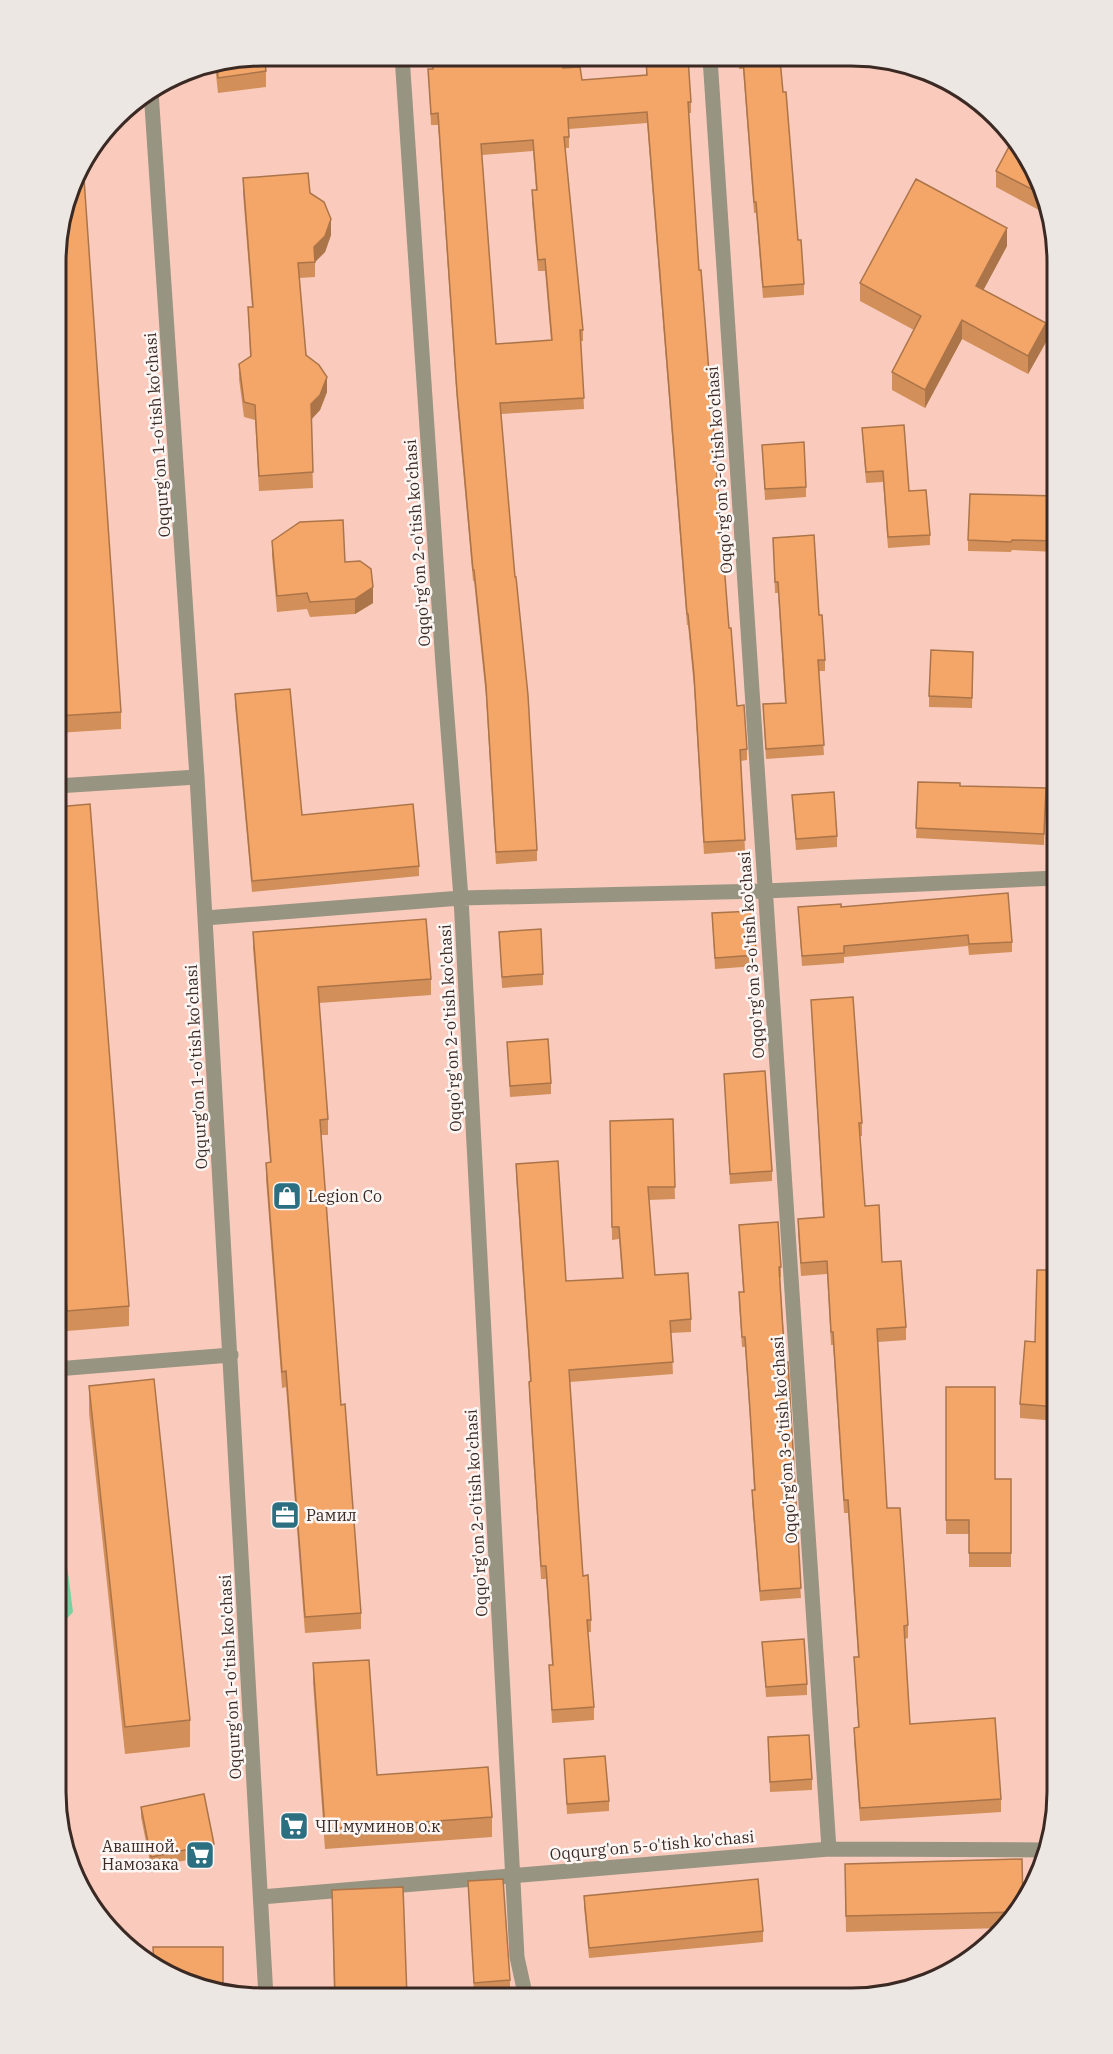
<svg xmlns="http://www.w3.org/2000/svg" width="1113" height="2054" font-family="'IBM Plex Serif',serif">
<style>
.green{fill:#77d0a0}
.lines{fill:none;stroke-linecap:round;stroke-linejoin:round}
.minor{stroke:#989482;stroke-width:15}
.wall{fill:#d28f59;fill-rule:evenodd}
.shaded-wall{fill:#ab7449}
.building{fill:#f4a668;stroke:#ab7449;stroke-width:1.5;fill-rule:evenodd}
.labels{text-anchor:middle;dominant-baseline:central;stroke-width:5;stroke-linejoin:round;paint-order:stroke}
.street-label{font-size:16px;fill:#3b2a24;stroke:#fcf7f5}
.poi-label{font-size:16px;fill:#3b2a24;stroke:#fcf7f5;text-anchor:start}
.rim{fill:none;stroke:#3b2a24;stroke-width:3}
</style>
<rect width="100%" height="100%" fill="#facbbc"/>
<!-- green -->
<path class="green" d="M 56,1503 L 59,1503 L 73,1612 L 56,1630 Z"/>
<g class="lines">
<!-- minor -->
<path class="minor" d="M 402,56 L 443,665 L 461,898 L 517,1957 L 526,1998
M 710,58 L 829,1849
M 151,91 L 197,777 L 266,1997
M 57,786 L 197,777
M 205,918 L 461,898 L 765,891 L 1057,878
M 56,1369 L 231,1355
M 261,1897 L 829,1849 L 1047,1850"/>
</g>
<!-- wall -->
<path class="wall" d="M 262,56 L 266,71 L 266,87 L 218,93 L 215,65 Z
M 431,57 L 474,57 L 474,61 L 563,68 L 582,80 L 646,75 L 646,60 L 647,60 L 647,58 L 688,58 L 691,102 L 691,113 L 689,113 L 699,270 L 729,628 L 737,706 L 747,749 L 747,760 L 741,761 L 745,851 L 704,854 L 694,687 L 688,625 L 687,625 L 647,123 L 569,129 L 569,148 L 565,148 L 583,330 L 583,341 L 581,341 L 584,409 L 501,414 L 537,850 L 537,861 L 496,864 L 486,697 L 474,581 L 473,581 L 457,403 L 438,125 L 431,125 L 428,69 L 432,69 ZM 533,151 L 536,190 L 532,190 L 532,202 L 538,271 L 545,271 L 551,341 L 496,344 L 482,155 Z
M 738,58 L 780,59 L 783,92 L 798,240 L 804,284 L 804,295 L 763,298 L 756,213 L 754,213 L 743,69 L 739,69 Z
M 996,171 L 1047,196 L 1050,216 L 996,187 Z
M 243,178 L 310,193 L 331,235 L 325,252 L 315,262 L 315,277 L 299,278 L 306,355 L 327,392 L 320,410 L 311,419 L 313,488 L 259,491 L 255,420 L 244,417 L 239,379 L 239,364 L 250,357 L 248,307 L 252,307 L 243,194 Z
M 1052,229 L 1057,256 L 1049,252 L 1049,235 Z
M 57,236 L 121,712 L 121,729 L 57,733 Z
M 1007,246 L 983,290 L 1046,342 L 1028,374 L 962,339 L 925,408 L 892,390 L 892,372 L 914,330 L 860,301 L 860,283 Z
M 862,428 L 930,535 L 930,545 L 888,548 L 883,482 L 866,483 Z
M 762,445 L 806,487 L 806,497 L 765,500 Z
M 1057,496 L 1057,552 L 1012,550 L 1011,552 L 968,551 L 968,540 Z
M 773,538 L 819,615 L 825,660 L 825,671 L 819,671 L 824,755 L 766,759 L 763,704 L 785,703 L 778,593 L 775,593 Z
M 272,541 L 345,562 L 373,603 L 355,614 L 310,617 L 307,609 L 277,612 L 272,556 Z
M 973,652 L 972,708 L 929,707 L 929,696 Z
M 235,694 L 302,815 L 419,866 L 419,876 L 252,892 L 235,705 Z
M 918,782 L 960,786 L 1046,788 L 1044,845 L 916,838 Z
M 792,795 L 837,836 L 837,847 L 796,850 Z
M 57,807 L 129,1306 L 129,1326 L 67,1331 L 56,1188 Z
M 798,907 L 841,907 L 1012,942 L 1012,952 L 969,955 L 968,946 L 844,957 L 844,963 L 802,966 Z
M 712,913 L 756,955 L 756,966 L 715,969 Z
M 253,932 L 431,979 L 431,995 L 319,1003 L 328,1119 L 328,1135 L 321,1135 L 341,1405 L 361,1613 L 361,1629 L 305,1633 L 286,1387 L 282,1388 L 266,1179 L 266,1163 L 270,1162 L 253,948 Z
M 499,932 L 543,974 L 543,985 L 502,988 Z
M 811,1000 L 862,1123 L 862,1136 L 860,1136 L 865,1206 L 882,1262 L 906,1327 L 906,1340 L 878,1342 L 887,1508 L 908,1625 L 908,1638 L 904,1639 L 910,1724 L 1001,1799 L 1001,1812 L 860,1821 L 854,1741 L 854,1728 L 858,1727 L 854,1657 L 858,1657 L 848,1513 L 844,1513 L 833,1345 L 831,1345 L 827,1274 L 801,1276 L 798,1232 L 798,1219 L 823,1217 Z
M 507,1042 L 551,1083 L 551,1094 L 510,1097 Z
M 724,1074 L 772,1171 L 772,1181 L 730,1184 Z
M 673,1119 L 675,1199 L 649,1200 L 655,1275 L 691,1319 L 691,1332 L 671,1333 L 673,1374 L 570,1382 L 583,1576 L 591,1620 L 591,1632 L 588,1632 L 594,1707 L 594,1720 L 552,1723 L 549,1665 L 552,1665 L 546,1579 L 541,1579 L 529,1394 L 529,1382 L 530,1381 L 516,1176 L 516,1164 L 566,1281 L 622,1278 L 619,1239 L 612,1240 L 610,1121 Z
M 739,1225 L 781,1267 L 781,1277 L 780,1278 L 801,1598 L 760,1601 L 752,1500 L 752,1490 L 754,1490 L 750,1420 L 745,1347 L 742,1347 L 739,1303 L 739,1292 L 743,1292 Z
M 1057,1270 L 1057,1421 L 1020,1418 L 1020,1404 L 1035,1342 Z
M 89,1386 L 190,1720 L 190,1747 L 125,1754 L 89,1413 Z
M 946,1387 L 995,1479 L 1011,1479 L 1011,1567 L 969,1567 L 969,1534 L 946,1534 Z
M 762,1642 L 807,1684 L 807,1695 L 766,1697 Z
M 313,1663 L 377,1775 L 492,1817 L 492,1837 L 325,1849 L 313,1683 Z
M 768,1737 L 812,1779 L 812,1790 L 770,1792 Z
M 564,1759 L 609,1801 L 609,1811 L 567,1814 Z
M 141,1807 L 214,1844 L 214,1855 L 151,1867 L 141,1817 Z
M 845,1879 L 1023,1903 L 1015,1918 L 1004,1928 L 846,1932 Z
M 468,1881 L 510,1980 L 510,1991 L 474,1993 Z
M 332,1890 L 407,1997 L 334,1997 Z
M 584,1896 L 763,1931 L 763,1942 L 589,1958 L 584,1907 Z"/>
<!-- shaded-wall -->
<path class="shaded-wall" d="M 331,219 L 331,235 L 325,252 L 315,262 L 314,247 Z
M 1007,228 L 1007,246 L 976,304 L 976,286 Z
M 962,320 L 962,339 L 925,408 L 925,390 Z
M 1046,323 L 1046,342 L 1028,374 L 1028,356 Z
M 327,377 L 327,392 L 320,410 L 311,420 L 311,404 Z
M 373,587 L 373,603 L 355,614 L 355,599 Z"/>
<!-- building -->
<path class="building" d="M 262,56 L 264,56 L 266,71 L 218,78 L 217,65 Z
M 432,57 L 474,57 L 474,61 L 522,57 L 563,57 L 563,68 L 580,67 L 582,80 L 647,75 L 646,60 L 648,60 L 648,58 L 688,58 L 691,102 L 688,102 L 699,270 L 701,270 L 729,628 L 731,628 L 737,706 L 744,705 L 747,749 L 740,750 L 745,840 L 704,842 L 694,675 L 688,614 L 687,614 L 647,112 L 568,118 L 569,137 L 564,137 L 583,330 L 580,330 L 584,398 L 500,403 L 515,577 L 516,577 L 528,695 L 537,850 L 496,852 L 486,686 L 474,570 L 473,570 L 457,392 L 438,113 L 431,114 L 428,69 L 433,69 ZM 533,140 L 537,190 L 532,190 L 538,260 L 545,259 L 552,340 L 496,344 L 481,144 Z
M 739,58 L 780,59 L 783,92 L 786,92 L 798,240 L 801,240 L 804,284 L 763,287 L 756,202 L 754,202 L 743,59 Z
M 1011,143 L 1047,196 L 1047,197 L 996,171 Z
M 82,164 L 83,164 L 121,712 L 57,716 L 57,236 L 77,170 Z
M 308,173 L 310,193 L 324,202 L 331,219 L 325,236 L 314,247 L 315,262 L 298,263 L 306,355 L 319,365 L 327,377 L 320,395 L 311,404 L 313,472 L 259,476 L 255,405 L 244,402 L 239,364 L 251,356 L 248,307 L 253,307 L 243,178 Z
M 916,179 L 1007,228 L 976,286 L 1046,323 L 1028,356 L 962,320 L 925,390 L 892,372 L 921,316 L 860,283 Z
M 1052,229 L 1054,238 L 1049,235 Z
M 904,425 L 909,491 L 926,490 L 930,535 L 888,537 L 883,471 L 866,472 L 862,428 Z
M 804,442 L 806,487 L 765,489 L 762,445 Z
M 970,494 L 1057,496 L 1057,541 L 1012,540 L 1011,542 L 968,540 Z
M 343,520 L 345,562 L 360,561 L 371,569 L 373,587 L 355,599 L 310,602 L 307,593 L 277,596 L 272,541 L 300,522 Z
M 814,535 L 819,615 L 822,615 L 825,660 L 818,660 L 824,745 L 766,749 L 763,704 L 786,703 L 778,582 L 775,582 L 773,538 Z
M 931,650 L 973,652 L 972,698 L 929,696 Z
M 290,689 L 302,815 L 413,804 L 419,866 L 252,881 L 235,694 Z
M 918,782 L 960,783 L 960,786 L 1046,788 L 1044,834 L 916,828 Z
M 834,792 L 837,836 L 796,839 L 792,795 Z
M 90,804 L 129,1306 L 67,1311 L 56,1169 L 57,807 Z
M 1008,893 L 1012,942 L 969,944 L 968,935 L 844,946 L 844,953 L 802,956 L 798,907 L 841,904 L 841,907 Z
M 754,911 L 756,955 L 715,958 L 712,913 Z
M 426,919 L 431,979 L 318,987 L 328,1119 L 320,1120 L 341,1405 L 345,1404 L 361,1613 L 305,1617 L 286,1371 L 282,1372 L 266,1163 L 271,1162 L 253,932 Z
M 541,929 L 543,974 L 502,977 L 499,932 Z
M 853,997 L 862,1123 L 859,1123 L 865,1206 L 879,1205 L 882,1262 L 901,1261 L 906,1327 L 877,1329 L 887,1508 L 900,1508 L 908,1625 L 904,1626 L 910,1724 L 995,1718 L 1001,1799 L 860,1808 L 854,1728 L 859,1727 L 854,1657 L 859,1657 L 848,1500 L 844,1500 L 833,1332 L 831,1332 L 827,1261 L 801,1263 L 798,1219 L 824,1217 L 811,1000 Z
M 548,1039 L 551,1083 L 510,1086 L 507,1042 Z
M 765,1071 L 772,1171 L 730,1174 L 724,1074 Z
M 673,1119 L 675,1187 L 648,1187 L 655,1275 L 688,1273 L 691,1319 L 670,1321 L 673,1362 L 569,1370 L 583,1576 L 588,1575 L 591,1620 L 587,1620 L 594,1707 L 552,1710 L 549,1665 L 553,1665 L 546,1566 L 541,1566 L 529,1382 L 531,1381 L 516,1164 L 558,1161 L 566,1281 L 623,1278 L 619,1227 L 612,1227 L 610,1121 Z
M 778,1222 L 781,1267 L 779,1267 L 785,1362 L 788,1362 L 801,1588 L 760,1591 L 752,1490 L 755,1490 L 750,1410 L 745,1337 L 742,1337 L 739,1292 L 744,1292 L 739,1225 Z
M 1037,1270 L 1057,1270 L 1057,1407 L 1020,1404 L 1025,1341 L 1035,1342 Z
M 154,1379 L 190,1720 L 125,1727 L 89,1386 Z
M 946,1387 L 995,1387 L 995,1479 L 1011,1479 L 1011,1553 L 969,1553 L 969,1520 L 946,1520 Z
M 804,1639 L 807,1684 L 766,1687 L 762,1642 Z
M 369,1660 L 377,1775 L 488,1767 L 492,1817 L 325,1829 L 313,1663 Z
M 809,1735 L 812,1779 L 770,1782 L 768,1737 Z
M 605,1756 L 609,1801 L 567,1804 L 564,1759 Z
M 204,1794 L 214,1844 L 151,1857 L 141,1807 Z
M 1022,1859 L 1023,1903 L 1018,1912 L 846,1916 L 845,1864 Z
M 503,1879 L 510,1980 L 474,1983 L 468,1881 Z
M 758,1879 L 763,1931 L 589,1948 L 584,1896 Z
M 403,1887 L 407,1997 L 335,1997 L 332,1890 Z
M 153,1947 L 223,1947 L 223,1994 L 183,1983 L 154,1964 Z"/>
<!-- icons -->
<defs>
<g id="shop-square" transform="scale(1.5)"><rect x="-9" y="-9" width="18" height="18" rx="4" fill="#2c6f81" stroke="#fcf7f5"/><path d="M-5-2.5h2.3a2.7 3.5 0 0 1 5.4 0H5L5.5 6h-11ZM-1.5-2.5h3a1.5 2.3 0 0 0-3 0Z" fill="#fff"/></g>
<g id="office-square" transform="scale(1.5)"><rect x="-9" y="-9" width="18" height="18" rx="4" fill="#2c6f81" stroke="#fcf7f5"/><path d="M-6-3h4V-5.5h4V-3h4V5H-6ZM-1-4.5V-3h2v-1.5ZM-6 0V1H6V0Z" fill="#fff"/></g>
<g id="supermarket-square" transform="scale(1.5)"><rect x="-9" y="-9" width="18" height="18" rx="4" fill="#2c6f81" stroke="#fcf7f5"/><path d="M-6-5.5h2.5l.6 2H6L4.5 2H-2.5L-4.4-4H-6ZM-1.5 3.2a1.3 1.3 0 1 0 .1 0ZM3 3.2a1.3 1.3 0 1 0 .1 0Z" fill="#fff"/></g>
</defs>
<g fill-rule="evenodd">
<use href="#shop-square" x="287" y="1196"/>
<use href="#office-square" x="285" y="1515"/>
<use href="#supermarket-square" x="294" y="1826"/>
<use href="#supermarket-square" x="200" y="1855"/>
</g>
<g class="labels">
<!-- street labels -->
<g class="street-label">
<text transform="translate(157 435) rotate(-94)">Oqqurg'on 1-o'tish ko'chasi</text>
<text transform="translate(719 470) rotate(-94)">Oqqo'rg'on 3-o'tish ko'chasi</text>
<text transform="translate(417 543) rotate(-94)">Oqqo'rg'on 2-o'tish ko'chasi</text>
<text transform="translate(751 955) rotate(-94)">Oqqo'rg'on 3-o'tish ko'chasi</text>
<text transform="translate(450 1028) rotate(-93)">Oqqo'rg'on 2-o'tish ko'chasi</text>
<text transform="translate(196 1067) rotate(-93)">Oqqurg'on 1-o'tish ko'chasi</text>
<text transform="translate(784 1440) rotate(-94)">Oqqo'rg'on 3-o'tish ko'chasi</text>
<text transform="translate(476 1513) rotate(-93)">Oqqo'rg'on 2-o'tish ko'chasi</text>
<text transform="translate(230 1677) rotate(-93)">Oqqurg'on 1-o'tish ko'chasi</text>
<text transform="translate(652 1845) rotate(-5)">Oqqurg'on 5-o'tish ko'chasi</text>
</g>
<!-- poi labels -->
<g class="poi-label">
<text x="308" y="1196">Legion Co</text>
<text x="306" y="1515">Рамил</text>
<text x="315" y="1826">ЧП муминов о.к</text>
<text x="179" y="1846" text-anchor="end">Авашной.<tspan x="179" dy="18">Намозака</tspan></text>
</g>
</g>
<!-- crop -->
<path d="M0 0H1113V2054H0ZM262 66H851A196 196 0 0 1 1047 262V1792A196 196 0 0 1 851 1988H262A196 196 0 0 1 66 1792V262A196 196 0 0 1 262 66Z" fill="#ede7e4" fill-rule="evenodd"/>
<path class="rim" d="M262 66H851A196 196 0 0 1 1047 262V1792A196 196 0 0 1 851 1988H262A196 196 0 0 1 66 1792V262A196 196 0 0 1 262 66Z"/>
</svg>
